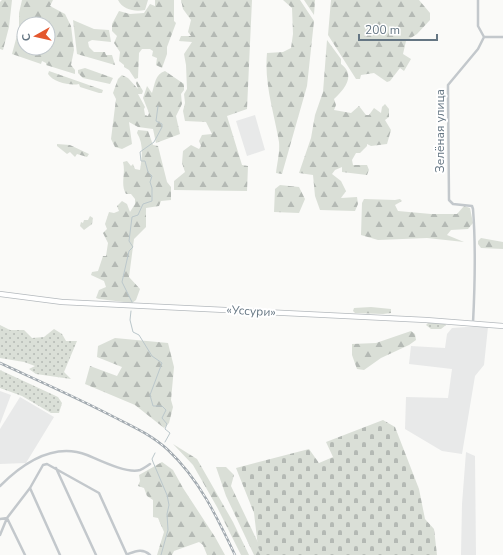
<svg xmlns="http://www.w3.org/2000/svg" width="503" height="555" font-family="'Nunito Sans',sans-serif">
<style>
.built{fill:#e8e9e9}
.grass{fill:url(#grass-dots)}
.forest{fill:url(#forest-firs);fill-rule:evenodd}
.cemetery{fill:url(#cemetery-stones)}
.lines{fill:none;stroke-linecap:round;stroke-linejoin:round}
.stream{stroke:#bbc7cb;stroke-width:1}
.trunk-casing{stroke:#b4b9bd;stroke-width:6}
.minor{stroke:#c3c8cc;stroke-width:2.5}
.trunk{stroke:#fff;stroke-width:4.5}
.rail-casing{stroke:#a2aab0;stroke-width:2.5}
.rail{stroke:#fff;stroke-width:1;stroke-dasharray:3;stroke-linecap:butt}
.labels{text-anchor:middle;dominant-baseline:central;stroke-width:4;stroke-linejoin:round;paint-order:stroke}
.street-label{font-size:12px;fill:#657683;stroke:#fff}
</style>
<defs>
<pattern id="grass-dots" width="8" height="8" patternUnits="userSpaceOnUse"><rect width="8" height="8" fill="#dadfd7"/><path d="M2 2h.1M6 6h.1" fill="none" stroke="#b4b9b4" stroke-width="1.8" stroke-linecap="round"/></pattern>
<pattern id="forest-firs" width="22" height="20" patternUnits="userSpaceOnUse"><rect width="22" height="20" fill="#dadfd7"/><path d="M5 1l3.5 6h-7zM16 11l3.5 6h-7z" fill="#b4b9b4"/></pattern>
<pattern id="cemetery-stones" width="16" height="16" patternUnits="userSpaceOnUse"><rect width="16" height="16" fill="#dadfd7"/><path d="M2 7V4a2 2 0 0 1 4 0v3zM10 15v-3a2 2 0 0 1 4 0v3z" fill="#b4b9b4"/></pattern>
</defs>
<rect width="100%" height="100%" fill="#fafaf8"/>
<!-- built -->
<path class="built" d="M 255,115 L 265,150 L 247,156 L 236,121 Z
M 466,327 L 488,327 L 484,365 L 475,376 L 462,454 L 442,451 L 405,429 L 406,397 L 448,398 L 452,369 L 409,364 L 411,346 L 445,348 L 447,334 L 452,328 Z
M 0,391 L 11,395 L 0,424 Z
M 20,397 L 54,417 L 26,463 L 0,464 L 0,429 Z
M 466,452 L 475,456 L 476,555 L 461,555 L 462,504 Z"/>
<!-- grass -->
<path class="grass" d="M 430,321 L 445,324 L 446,325 L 441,329 L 431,329 L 426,325 Z
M 0,325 L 10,330 L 24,330 L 32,338 L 44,337 L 54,329 L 62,334 L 66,341 L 77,341 L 64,372 L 71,379 L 36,374 L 29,369 L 35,366 L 24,362 L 0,358 Z
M 0,370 L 58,397 L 62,403 L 59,413 L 51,413 L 22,396 L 0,388 Z"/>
<!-- forest -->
<path class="forest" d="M 2,0 L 12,0 L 9,27 L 3,50 L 0,49 L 0,2 Z
M 22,0 L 53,0 L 50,6 L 65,14 L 71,26 L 74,50 L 71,65 L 75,70 L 75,74 L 46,65 L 46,63 L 42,61 L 41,64 L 12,54 L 19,28 L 19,13 ZM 24,24 L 48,24 L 48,48 L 24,48 Z
M 118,0 L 148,0 L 145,10 C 135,12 123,10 118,0 Z
M 155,0 L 174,0 L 174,21 L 176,23 L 167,47 L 167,54 L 162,68 L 156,65 L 157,58 L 152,56 L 153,51 L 150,49 L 142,49 L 139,53 L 138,78 L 135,79 L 129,70 L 124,67 L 124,65 L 119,61 L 120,52 L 114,43 L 117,36 L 112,31 L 112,24 L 119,11 L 130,14 L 144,13 L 150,4 L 155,6 Z
M 181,0 L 252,0 L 247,109 L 227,116 L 242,165 L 248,166 L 247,191 L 174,190 L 174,181 L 185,172 L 182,163 L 183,151 L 191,145 L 199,149 L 201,146 L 199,141 L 202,135 L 212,134 L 206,122 L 185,121 L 183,111 L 185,103 L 184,94 L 187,89 L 186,65 L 184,54 L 192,42 L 179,41 L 181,36 L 191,36 L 188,32 L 191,20 L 183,9 Z
M 283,0 L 300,0 L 314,21 L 307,86 L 282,174 L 276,173 C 277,164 280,152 279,142 C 274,112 264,84 267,53 L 283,52 L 291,48 L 293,34 L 292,8 Z
M 304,0 L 315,0 L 314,15 Z
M 331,0 L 419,0 L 430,13 L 430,20 L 417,34 L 406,41 L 403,54 L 411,59 L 404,71 L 400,68 L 390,81 L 387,82 L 374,73 L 361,75 L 360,79 L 356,79 L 328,35 Z
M 73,20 L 94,29 L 109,30 L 111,42 L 92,40 L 88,42 L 89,47 L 94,52 L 105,52 L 106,55 L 112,55 L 115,65 L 77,54 Z
M 327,40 L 341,59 L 341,64 C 356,75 345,89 334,99 L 336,105 L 334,110 L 351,113 L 359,106 L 366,115 L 369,115 L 374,108 L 381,113 L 382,107 L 385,104 L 389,109 L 389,117 L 385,120 L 391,130 L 387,144 L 371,146 L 367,144 L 367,146 L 360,153 L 356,153 L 352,160 L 353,165 L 367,165 L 369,170 L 367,175 L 342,172 L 342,167 L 335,170 L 332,174 L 341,181 L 346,191 L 341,198 L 357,197 L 358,204 L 355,211 L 320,210 L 315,196 L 313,175 L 299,173 L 311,138 L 315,115 L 323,92 Z
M 85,68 L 113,78 L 110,84 L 83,78 L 78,73 L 78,70 Z
M 49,71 L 103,90 L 102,93 L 99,93 L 80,87 L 79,84 C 70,86 53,82 48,74 Z
M 165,71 L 184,84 L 184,90 L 181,94 L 182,104 L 176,116 L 180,134 L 156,143 L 153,129 L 138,127 L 129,122 L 132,144 L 122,149 L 115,147 L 111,139 L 116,99 L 113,93 L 118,79 L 122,75 L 128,78 L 138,89 L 136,83 L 137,81 L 143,91 L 142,94 L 138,94 L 145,107 L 144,109 L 145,115 L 148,116 L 149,113 L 143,98 L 147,86 L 152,93 C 155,84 155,74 165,71 Z
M 138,130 L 148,131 L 153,145 L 158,146 L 167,182 L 171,187 L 171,200 L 161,201 L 159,206 L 146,208 L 146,227 L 134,239 L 129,277 L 140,289 L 136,300 L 132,303 L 99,299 L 96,298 L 99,290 L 106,287 L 104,281 L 91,275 L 92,272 L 98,271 L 103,256 L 106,256 L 108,243 L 103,233 L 107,229 L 105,224 L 109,212 L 114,213 L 119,211 L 117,206 L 122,201 L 127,204 L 130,212 L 135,204 L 135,199 L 131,194 L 126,194 C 120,184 126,174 123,162 L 127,161 L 131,166 L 133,164 L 135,169 L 140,170 C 142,158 144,144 137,133 Z
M 57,144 L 70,145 L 89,154 L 87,157 L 77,154 L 75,157 L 70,152 L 67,154 L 57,146 Z
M 280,185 L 299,187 L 305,199 L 299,213 L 274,212 L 275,189 Z
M 364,199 L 395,200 L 400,199 L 402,201 L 395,205 L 398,211 L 431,214 L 457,214 L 464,206 L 470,208 L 473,223 L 468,229 L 451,230 L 447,235 L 464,242 L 427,238 L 378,240 L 361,235 L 362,203 Z
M 90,216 L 93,218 L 92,224 L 84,230 L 80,226 L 81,222 L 83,223 L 84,220 L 88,220 Z
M 481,238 L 503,242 L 503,249 L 481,248 L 478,244 L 478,241 Z
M 371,307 L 391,309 L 391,313 L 383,314 L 355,313 L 353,311 L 354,308 Z
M 411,331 L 415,334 L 416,340 L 409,345 L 381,358 L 364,370 L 357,369 L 352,355 L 352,344 L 376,343 Z
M 115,338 L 168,343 L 174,367 L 171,400 L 173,407 L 169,423 L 164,428 L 135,405 L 85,384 L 90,366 L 117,376 L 122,367 L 97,357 L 98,346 Z
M 173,444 L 197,459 L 233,522 L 249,555 L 241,555 L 217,507 L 193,465 Z
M 162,462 L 173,470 L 183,488 L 215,537 L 225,555 L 207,555 L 203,545 L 199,542 L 174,551 L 172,555 L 157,555 L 164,532 L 158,518 L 153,517 L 153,500 L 147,496 L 144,488 L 138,486 L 140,481 L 139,475 Z
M 216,467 L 226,467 L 234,475 L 231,486 L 264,555 L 254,555 L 226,496 Z"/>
<!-- cemetery -->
<path class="cemetery" d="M 383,420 L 395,427 L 419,489 L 425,519 L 434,529 L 437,555 L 262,555 L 258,547 L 254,513 L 236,468 L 309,449 L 319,463 L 333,457 L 326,442 Z"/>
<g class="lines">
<!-- stream -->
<path class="stream" d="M 132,302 L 122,282 L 129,251 L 133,247 L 129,241 L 132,217 L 138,215 L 143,204 L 152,201 L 152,188 L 150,182 L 152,176 L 148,172 L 145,161 L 141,161 L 140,152 L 154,142 L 162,127 L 162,124 L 156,121 L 158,106
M 131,311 L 130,320 L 133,332 L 139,335 L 152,356 L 162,363 L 150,395 L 153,406 L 162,406 L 166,410 L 162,418 L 167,424 L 165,429 L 170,433 L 165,442
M 155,453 L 152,459 L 153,462 L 167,495 L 169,505 L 167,514 L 168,530 L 161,555"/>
<!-- trunk casing -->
<g class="trunk-casing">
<path id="trunk" d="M 0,294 L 62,302 L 426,320 L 503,326"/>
</g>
<!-- minor -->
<path class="minor" d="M 478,0 L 478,26 L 484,37 L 503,37
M 473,323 C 475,284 476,247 473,209 L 472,206 L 453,204 L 449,200 L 448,88 L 448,85 L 478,49 L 484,37
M 56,468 L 96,555
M 0,486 C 22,464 54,442 87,455 C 99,460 127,474 140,470 C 143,469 147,466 150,464
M 30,488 L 60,555
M 0,519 L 7,518 L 25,555
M 0,535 L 7,518 L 30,488 L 43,465 L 47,464 L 99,493 L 127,555
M 128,554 C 136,551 143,548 150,555"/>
<!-- trunk -->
<use href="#trunk" class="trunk"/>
<!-- rail casing -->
<g class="rail-casing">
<path id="rail" d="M 0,363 C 39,381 78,398 116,418 C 134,427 153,436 168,450 C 199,479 217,517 235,555"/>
</g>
<!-- rail -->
<use href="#rail" class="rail"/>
</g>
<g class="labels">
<!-- street labels -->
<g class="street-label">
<text transform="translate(440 131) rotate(-90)">Зелёная улица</text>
<text transform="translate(251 311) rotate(3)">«Уссури»</text>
</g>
</g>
<!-- north arrow -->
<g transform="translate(36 36) rotate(262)"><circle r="19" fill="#ffffff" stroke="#c1c8cd"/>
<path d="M0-3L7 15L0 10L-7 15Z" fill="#e4572e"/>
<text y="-6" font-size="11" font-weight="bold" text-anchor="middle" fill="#657683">С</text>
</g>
<!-- scale -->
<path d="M359 34v6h78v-6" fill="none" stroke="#657683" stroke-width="2"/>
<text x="365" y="34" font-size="12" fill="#657683" stroke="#ffffff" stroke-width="3" paint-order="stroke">200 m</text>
</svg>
